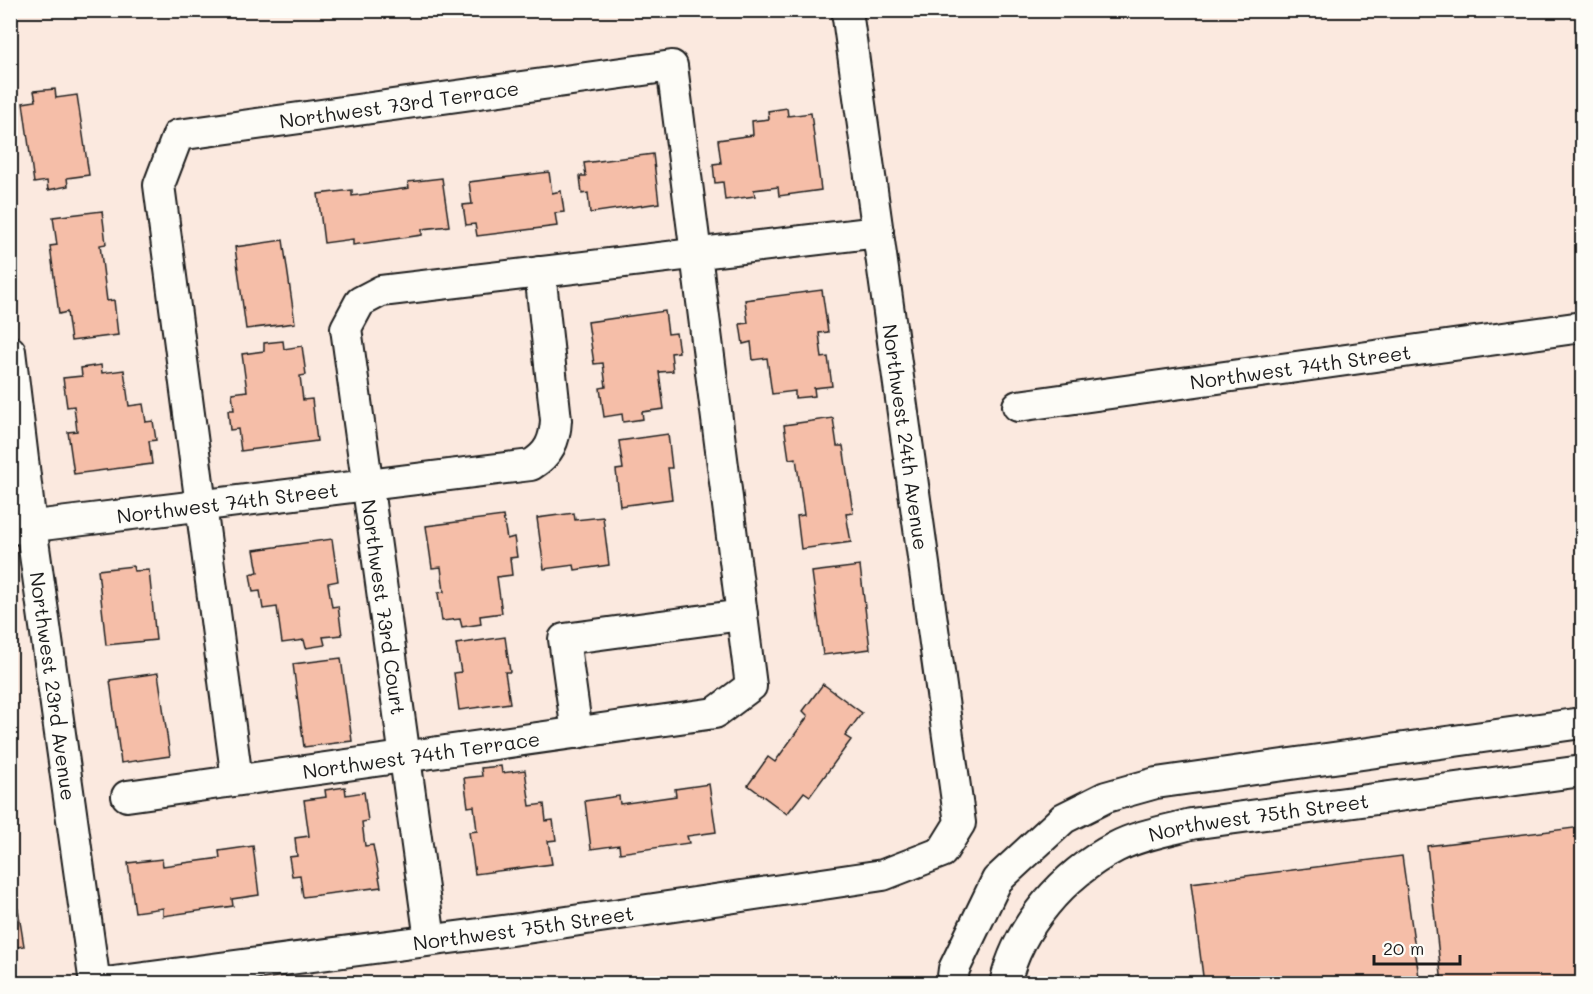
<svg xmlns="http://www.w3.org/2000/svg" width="1593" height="994" font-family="Mali,sans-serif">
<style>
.building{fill:#f5bea8;stroke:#1c1c1c;stroke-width:1.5}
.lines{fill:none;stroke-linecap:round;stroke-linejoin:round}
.minor-casing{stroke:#1c1c1c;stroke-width:34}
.minor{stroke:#fdfcf7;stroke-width:30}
.labels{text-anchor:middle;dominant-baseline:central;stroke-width:6;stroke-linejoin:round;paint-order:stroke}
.street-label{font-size:20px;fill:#1c1c1c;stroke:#fdfcf7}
</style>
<rect width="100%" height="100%" fill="#fbe9df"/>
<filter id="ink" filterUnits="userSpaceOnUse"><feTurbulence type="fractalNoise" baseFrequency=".0167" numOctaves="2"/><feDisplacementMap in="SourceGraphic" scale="12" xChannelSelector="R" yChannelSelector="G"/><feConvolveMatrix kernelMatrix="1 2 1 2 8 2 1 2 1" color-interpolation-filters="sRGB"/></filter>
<g filter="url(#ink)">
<!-- building -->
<path class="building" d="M 55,89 L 56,98 L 77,95 L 89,175 L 67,178 L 68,186 L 48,190 L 47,181 L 34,183 L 23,103 L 36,101 L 34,91 Z
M 787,108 L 788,116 L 811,113 L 821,190 L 779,196 L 778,187 L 754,190 L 755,196 L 725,200 L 723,182 L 715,183 L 713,164 L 721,163 L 718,140 L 753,135 L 752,121 L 769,119 L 768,111 Z
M 653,154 L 659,203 L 590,213 L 588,193 L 582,194 L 580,176 L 586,176 L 584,163 Z
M 549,172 L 552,193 L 561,191 L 564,212 L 555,213 L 557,226 L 477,236 L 475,224 L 466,225 L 463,205 L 472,204 L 469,182 Z
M 442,178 L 449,226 L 422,229 L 422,235 L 353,245 L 353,239 L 324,243 L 318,194 L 352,190 L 352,196 L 409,188 L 408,182 Z
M 102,211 L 106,244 L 100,245 L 107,301 L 114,300 L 118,335 L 71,341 L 67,312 L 59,314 L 50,246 L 57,245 L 53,217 Z
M 283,240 L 295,323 L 246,329 L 235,247 Z
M 822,290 L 828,332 L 819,333 L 822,358 L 828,357 L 832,386 L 814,388 L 815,396 L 795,398 L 795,391 L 772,394 L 767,358 L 753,360 L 751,342 L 743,344 L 740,324 L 748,323 L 745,300 Z
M 665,311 L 668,334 L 676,333 L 679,352 L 671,353 L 673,371 L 659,372 L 664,409 L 642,412 L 643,419 L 623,422 L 622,414 L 604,417 L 600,388 L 606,387 L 603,363 L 594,364 L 588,322 Z
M 283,341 L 284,349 L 302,346 L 306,375 L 300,376 L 303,400 L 312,399 L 317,441 L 241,451 L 238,429 L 230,430 L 228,410 L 234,410 L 232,393 L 247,391 L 242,354 L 264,351 L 264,343 Z
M 101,365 L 102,373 L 124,370 L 129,406 L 143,404 L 146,422 L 153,421 L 156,440 L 149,441 L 152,464 L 74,474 L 68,432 L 77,431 L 74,406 L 67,407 L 63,378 L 82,376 L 81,368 Z
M 833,418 L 837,446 L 843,446 L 853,513 L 846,514 L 851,542 L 801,549 L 797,516 L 804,515 L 796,458 L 789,459 L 784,425 Z
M 668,434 L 672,468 L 668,468 L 672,499 L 620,506 L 616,470 L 623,469 L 619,441 Z
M 574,513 L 575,520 L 603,517 L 609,565 L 575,570 L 574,565 L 544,569 L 537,518 Z
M 503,516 L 507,539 L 514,537 L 517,557 L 510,558 L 512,575 L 497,577 L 502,613 L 480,616 L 481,624 L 462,627 L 460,619 L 442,621 L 438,593 L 444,592 L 441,567 L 432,568 L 426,526 Z
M 332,539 L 338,581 L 328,583 L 332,607 L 338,606 L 342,635 L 323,637 L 325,645 L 306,648 L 304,640 L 282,643 L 277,607 L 263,609 L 260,591 L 253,592 L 250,574 L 258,572 L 254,550 Z
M 133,566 L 134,571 L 149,570 L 156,640 L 106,645 L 98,570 Z
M 860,566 L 870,649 L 823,655 L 812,572 Z
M 505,637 L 510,672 L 505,672 L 510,703 L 459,710 L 454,673 L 461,672 L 456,644 Z
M 341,658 L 352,741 L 304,747 L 293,664 Z
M 158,673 L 170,756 L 121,763 L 110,680 Z
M 823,684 L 862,713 L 845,736 L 851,740 L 810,796 L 804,792 L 787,814 L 748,785 L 768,757 L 775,762 L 808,716 L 803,711 Z
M 501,766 L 502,773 L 525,770 L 530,806 L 544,804 L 546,821 L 553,820 L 556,840 L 548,841 L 552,864 L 475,874 L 469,832 L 477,831 L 474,806 L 468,807 L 464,778 L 482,776 L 481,768 Z
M 709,784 L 716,832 L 687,836 L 689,843 L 620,853 L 619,845 L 591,849 L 585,801 L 619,796 L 620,804 L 676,796 L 675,789 Z
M 345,787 L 346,795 L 364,792 L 368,821 L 362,822 L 365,846 L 373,845 L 381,887 L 303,897 L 300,875 L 292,876 L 289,857 L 297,856 L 295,838 L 309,836 L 304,800 L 326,797 L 325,790 Z
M 1582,827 L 1582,984 L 1442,984 L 1427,846 Z
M 253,846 L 259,895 L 232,899 L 233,906 L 163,916 L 163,908 L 135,912 L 128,863 L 162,859 L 163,866 L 220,858 L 219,851 Z
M 1402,856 L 1420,984 L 1204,984 L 1191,883 Z
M 10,908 L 18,909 L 24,946 L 10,948 Z"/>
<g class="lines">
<!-- minor casing -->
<g class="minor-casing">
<g id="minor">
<path id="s1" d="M 10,351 L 31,526 L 95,984"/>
<path id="s2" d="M 1018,406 L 1582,327"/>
<path id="s3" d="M 10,529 L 531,465 C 549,454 555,441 556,420 L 540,272"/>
<path d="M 577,733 L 564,639 L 742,615"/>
<path id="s4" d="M 127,796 L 715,713 L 751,686 L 672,66 L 178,135 L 159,185 L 237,780"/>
<path d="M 430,940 L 346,328 L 360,302 L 381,291 L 878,232"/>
<path id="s5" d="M 98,984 L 526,928 L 883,875 L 942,852 L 960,823 L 848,18"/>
<path d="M 952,984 L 954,969 L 997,880 L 1064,818 L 1106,797 L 1156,783 L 1582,723"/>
<path id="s6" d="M 1005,984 C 1018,926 1064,874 1116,847 C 1139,835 1166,831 1191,824 L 1582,771"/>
</g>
</g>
<!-- minor -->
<use href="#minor" class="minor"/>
</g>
</g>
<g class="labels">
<!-- street labels -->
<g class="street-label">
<text transform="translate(399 104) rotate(-8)">Northwest 73rd Terrace</text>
<text stroke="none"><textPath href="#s2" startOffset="285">Northwest 74th Street</textPath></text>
<text transform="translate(906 437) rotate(82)">Northwest 24th Avenue</text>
<text stroke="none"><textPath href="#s3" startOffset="219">Northwest 74th Street</textPath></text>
<text transform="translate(384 607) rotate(82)">Northwest 73rd Court</text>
<text stroke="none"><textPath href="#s1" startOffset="338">Northwest 23rd Avenue</textPath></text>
<text stroke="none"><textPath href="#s4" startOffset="297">Northwest 74th Terrace</textPath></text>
<text stroke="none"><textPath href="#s6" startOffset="328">Northwest 75th Street</textPath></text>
<text stroke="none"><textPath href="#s5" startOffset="429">Northwest 75th Street</textPath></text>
</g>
</g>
<!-- margin -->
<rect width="1593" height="994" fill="none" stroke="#fdfcf7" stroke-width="36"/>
<rect x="18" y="18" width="1557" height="958" fill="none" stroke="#1c1c1c" stroke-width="2" filter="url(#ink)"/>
<!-- scale -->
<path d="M1374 955v9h86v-9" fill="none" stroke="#1c1c1c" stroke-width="3"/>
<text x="1383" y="955" font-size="18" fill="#1c1c1c" stroke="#fdfcf7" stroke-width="4.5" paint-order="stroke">20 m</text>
</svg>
